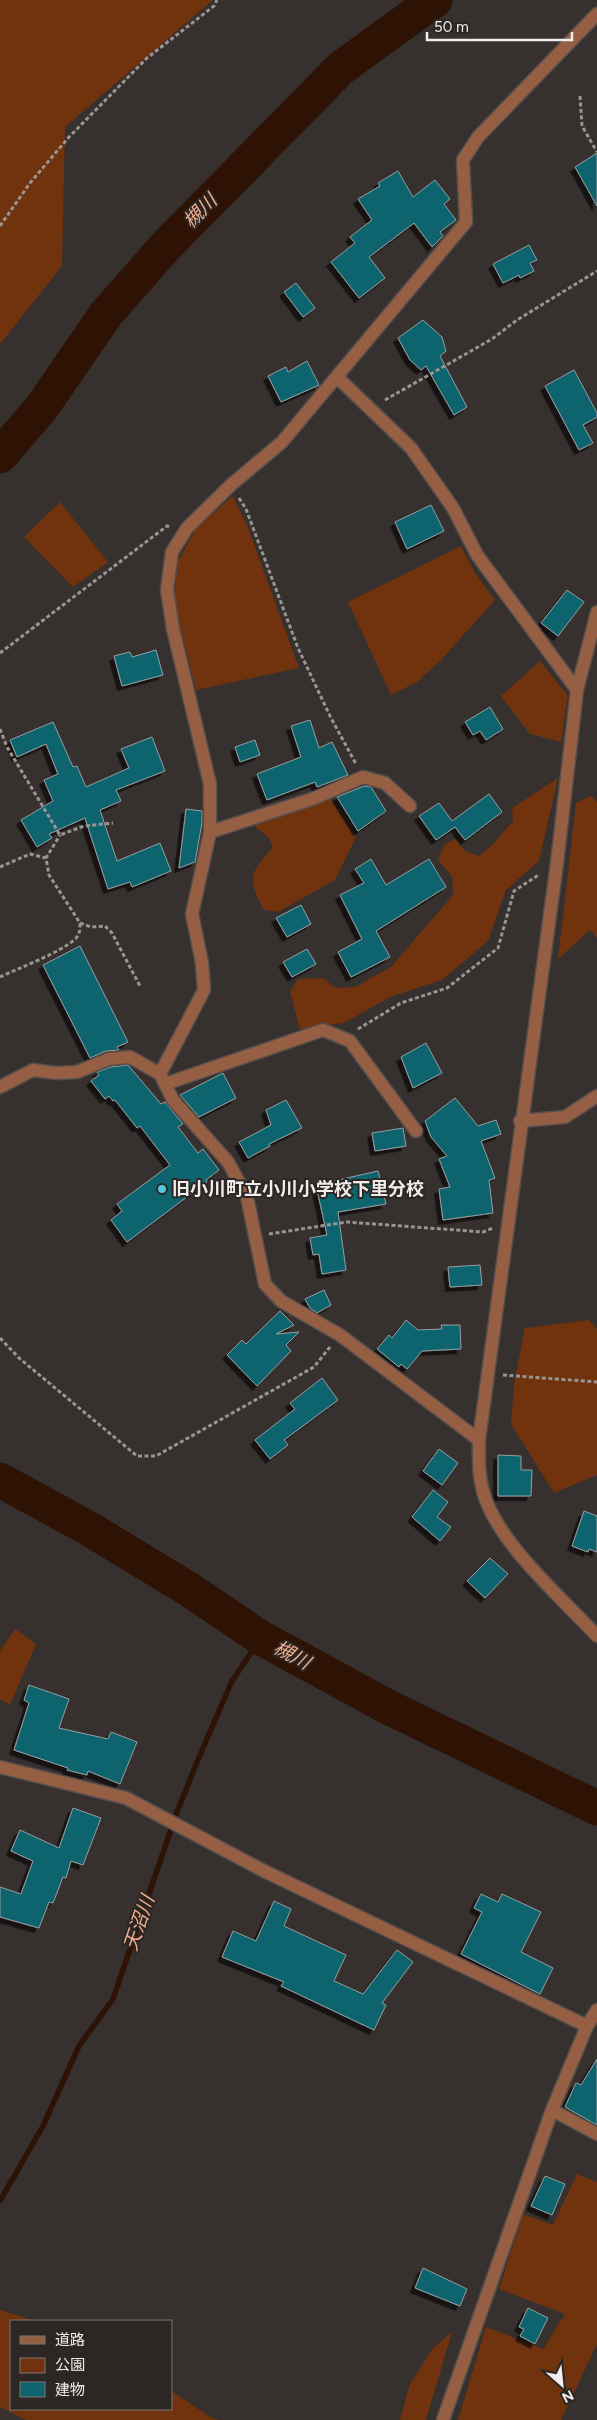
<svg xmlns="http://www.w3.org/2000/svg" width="597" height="2420" font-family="Figtree,'Noto Sans JP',sans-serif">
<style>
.green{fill:#71320e}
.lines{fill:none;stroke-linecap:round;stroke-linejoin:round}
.stream{stroke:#2e1305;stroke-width:5.5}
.river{stroke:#2e1305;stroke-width:35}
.building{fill:#0e646e;stroke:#969e9f;filter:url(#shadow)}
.minor-casing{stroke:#544e4c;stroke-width:15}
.path{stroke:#9a9593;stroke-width:3;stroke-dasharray:4 2.5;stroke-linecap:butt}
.minor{stroke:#965e43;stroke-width:12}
.poi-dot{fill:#53cbdb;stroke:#2c2724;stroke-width:2}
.labels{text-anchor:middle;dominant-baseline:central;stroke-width:4;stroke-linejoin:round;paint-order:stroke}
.poi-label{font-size:18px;font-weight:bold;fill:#f1edeb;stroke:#2c2724;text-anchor:start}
.water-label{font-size:19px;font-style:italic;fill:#f3ae8c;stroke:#2c2724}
</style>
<defs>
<filter id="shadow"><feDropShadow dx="-4.5" dy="4.5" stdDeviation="0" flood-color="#0009"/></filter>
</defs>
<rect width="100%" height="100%" fill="#36302e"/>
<!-- green -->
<path class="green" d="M 0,0 L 213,0 L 65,127 L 62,266 L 0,344 Z
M 233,496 L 247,525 L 299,668 L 196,690 L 174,601 L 178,562 L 196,528 Z
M 60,502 L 108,562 L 73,587 L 24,537 Z
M 461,546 L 476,575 L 495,600 L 440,661 L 417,682 L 391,695 L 348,602 Z
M 540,661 L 568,696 L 561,742 L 530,734 L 501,696 Z
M 558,778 L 539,861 L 506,890 L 488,941 L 442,980 L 390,997 L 344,1023 L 300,1029 L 290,992 L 298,979 L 323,978 L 336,988 L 355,987 L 391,967 L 453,895 L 452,876 L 438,860 L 445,844 L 455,839 L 465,851 L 479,856 L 494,843 L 513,821 L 512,808 Z
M 591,796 L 597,802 L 597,938 L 590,930 L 558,959 L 576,803 Z
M 330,798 L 356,837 L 335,880 L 278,912 L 264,910 C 247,878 249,874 273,847 L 268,837 L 254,826 Z
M 589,1320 L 597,1329 L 597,1475 L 554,1493 L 511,1424 L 514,1383 L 525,1328 Z
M 15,1629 L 36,1644 L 10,1705 L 0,1699 L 0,1651 Z
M 577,2174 L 597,2182 L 597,2344 L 561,2420 L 458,2420 L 486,2327 L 543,2349 L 565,2314 L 499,2289 L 523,2214 L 553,2225 Z
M 0,2310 L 35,2321 L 11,2321 L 11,2409 L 171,2409 L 171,2391 L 212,2418 L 219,2420 L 26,2420 L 0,2407 Z
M 452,2332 L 426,2420 L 400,2420 L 410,2384 L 433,2348 Z"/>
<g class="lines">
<!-- stream -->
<path class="stream" d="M 0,2201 L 43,2126 L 79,2046 L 113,1999 L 177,1812 L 200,1755 L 232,1681 L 261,1638"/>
<!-- river -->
<path class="river" d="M 0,456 L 42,407 L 106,314 L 164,248 L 341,68 L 435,0
M 0,1480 L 88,1528 L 190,1590 L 261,1638 L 388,1707 L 597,1808"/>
</g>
<!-- building -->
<path class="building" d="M 597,153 L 597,206 L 575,167 Z
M 398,171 L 413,197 L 435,180 L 450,199 L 444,204 L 456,220 L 440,232 L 443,236 L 432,247 L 414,223 L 369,257 L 385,278 L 359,298 L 331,262 L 355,243 L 350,237 L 372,220 L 358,199 L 380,186 L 378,183 Z
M 529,245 L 537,260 L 530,263 L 534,271 L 520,278 L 519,275 L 503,283 L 493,264 Z
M 296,283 L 315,308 L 303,317 L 284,292 Z
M 423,320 L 442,337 L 446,351 L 440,356 L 467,407 L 454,415 L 426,366 L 421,370 L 410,360 L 398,338 Z
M 307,361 L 319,385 L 281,402 L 268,376 L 286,367 L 288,372 Z
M 574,370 L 597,413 L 597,417 L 583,425 L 593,443 L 579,450 L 545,386 Z
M 431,505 L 444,531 L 407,549 L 395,522 Z
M 567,590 L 584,602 L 558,636 L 541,623 Z
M 156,650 L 163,675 L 122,686 L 114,656 L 130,652 L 132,657 Z
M 490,707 L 503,729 L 486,740 L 480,731 L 473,735 L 465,722 Z
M 310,720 L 319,748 L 332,742 L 348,775 L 317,787 L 315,782 L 267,800 L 257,774 L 301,757 L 291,726 Z
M 53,722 L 73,767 L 77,766 L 86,787 L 129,768 L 121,749 L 152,737 L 165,771 L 116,790 L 121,801 L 100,810 L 117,861 L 160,843 L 171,871 L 132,887 L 130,882 L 108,889 L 85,818 L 49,834 L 52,838 L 37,847 L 21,820 L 53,801 L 44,780 L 58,774 L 46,744 L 17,757 L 10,740 Z
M 255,740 L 260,755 L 240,762 L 235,747 Z
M 364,786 L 371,787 L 386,811 L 358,831 L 337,797 Z
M 489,794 L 502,812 L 465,840 L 455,827 L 436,840 L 419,816 L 439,803 L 452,821 Z
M 186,809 L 202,811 L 202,823 L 195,862 L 179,868 Z
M 371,859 L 386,885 L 429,859 L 446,887 L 376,931 L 390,957 L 351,977 L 338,952 L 362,939 L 340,895 L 364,883 L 355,869 Z
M 301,905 L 311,924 L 287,937 L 276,918 Z
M 80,946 L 128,1042 L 117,1047 L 119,1050 L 106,1051 L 90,1058 L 43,965 Z
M 307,949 L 316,964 L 292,977 L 283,962 Z
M 426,1043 L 442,1073 L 413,1088 L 401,1057 Z
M 128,1065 L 161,1104 L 165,1102 L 183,1124 L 178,1127 L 198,1153 L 203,1149 L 219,1170 L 206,1180 L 207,1182 L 127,1242 L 111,1220 L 122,1211 L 117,1204 L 170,1165 L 140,1126 L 137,1128 L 115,1100 L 113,1101 L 109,1096 L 105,1099 L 91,1081 L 99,1075 L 97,1072 L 111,1067 Z
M 223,1073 L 236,1098 L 199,1117 L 180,1095 Z
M 455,1098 L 478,1126 L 496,1120 L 501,1134 L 481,1141 L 495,1178 L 489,1180 L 493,1213 L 443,1220 L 439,1189 L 450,1187 L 439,1159 L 447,1156 L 431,1137 L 425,1121 Z
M 286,1100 L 302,1128 L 269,1144 L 270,1146 L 248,1158 L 239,1142 L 271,1125 L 266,1110 Z
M 403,1128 L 406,1146 L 375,1151 L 372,1133 Z
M 378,1171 L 386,1204 L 338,1212 L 346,1270 L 322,1274 L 319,1254 L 313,1255 L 310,1238 L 327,1235 L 316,1185 Z
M 480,1265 L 482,1285 L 450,1287 L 448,1267 Z
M 324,1290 L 331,1305 L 317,1313 L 310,1308 L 305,1299 Z
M 280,1311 L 294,1325 L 276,1334 L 299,1332 L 286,1345 L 291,1351 L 257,1386 L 227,1355 L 242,1340 L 246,1344 Z
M 406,1320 L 418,1330 L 442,1329 L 441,1325 L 460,1325 L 461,1349 L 422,1351 L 407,1369 L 401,1364 L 399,1367 L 377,1349 L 389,1335 L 392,1338 Z
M 322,1378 L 338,1400 L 284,1440 L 288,1445 L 270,1459 L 255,1440 L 295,1409 L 290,1403 Z
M 439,1449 L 458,1463 L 442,1485 L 423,1471 Z
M 498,1455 L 521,1456 L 521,1470 L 532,1470 L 531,1496 L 498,1496 Z
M 433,1490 L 448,1502 L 437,1517 L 451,1527 L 440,1541 L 412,1517 Z
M 584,1511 L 597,1516 L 597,1552 L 589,1549 L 588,1552 L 572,1546 Z
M 490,1558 L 508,1574 L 485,1598 L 467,1581 Z
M 29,1685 L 69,1699 L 59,1728 L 108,1739 L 111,1732 L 137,1742 L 120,1784 L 88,1771 L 87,1775 L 67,1770 L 68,1768 L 14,1750 L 29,1703 L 24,1700 Z
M 73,1808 L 101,1818 L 83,1865 L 71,1861 L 66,1878 L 63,1877 L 53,1903 L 49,1902 L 39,1928 L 0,1917 L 0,1887 L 21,1894 L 33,1861 L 11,1851 L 20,1830 L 59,1848 Z
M 481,1894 L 498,1902 L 502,1894 L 541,1912 L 521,1952 L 553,1968 L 540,1994 L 461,1954 L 482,1912 L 474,1908 Z
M 274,1901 L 291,1909 L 284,1926 L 346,1955 L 334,1981 L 363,1994 L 397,1950 L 413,1962 L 382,2003 L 386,2005 L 374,2030 L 281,1986 L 284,1982 L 222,1957 L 233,1931 L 256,1941 Z
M 597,2059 L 597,2125 L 565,2107 L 576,2083 L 581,2085 Z
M 545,2176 L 565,2184 L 552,2215 L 531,2206 Z
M 423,2268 L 467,2289 L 460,2306 L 415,2288 Z
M 528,2308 L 548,2318 L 535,2344 L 520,2336 L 524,2329 L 519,2327 Z"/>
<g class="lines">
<!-- minor casing -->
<g class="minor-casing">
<path id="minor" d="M 337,377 L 411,448 L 453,508 L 477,555 L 577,690
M 597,612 L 577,690 L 557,863 L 479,1440 C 479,1453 478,1468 481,1482 C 489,1536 560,1596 597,1636
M 210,832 L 315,798 L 363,777 L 385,783 L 410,806
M 165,1084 L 323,1030 L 350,1041 L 416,1131
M 0,1087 L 33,1070 L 56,1073 L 77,1072 L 109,1059 L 130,1057 L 160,1074
M 520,1121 L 565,1117 L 597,1096
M 479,1440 L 340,1335 L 281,1301 L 265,1284 L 247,1197 L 228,1162 L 173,1100 L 160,1074 L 204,990 L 202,963 L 192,914 L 210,832 L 210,784 L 173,629 L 167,590 L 172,552 L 187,528 L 232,484 L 282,442 L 466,222 L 463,160 L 478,137 L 597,14
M 0,1767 L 126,1798 L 264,1871 L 587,2026
M 552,2110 L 597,2134
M 443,2420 L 552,2110 L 587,2026 L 597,2010"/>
</g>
<!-- path -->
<path class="path" d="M 580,96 L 582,126 L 597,152
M 0,226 L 30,183 L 69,137 L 147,58 L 214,6 L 217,0
M 385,400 L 492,339 L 517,320 L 597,271
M 239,498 L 246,509 L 298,648 L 330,716 L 356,764
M 0,653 L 167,526 L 171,527
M 0,729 L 7,747 L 60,835 L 84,826 L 113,823
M 0,867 L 30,854 L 46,858
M 80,923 L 91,927 L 105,926 L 112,933 L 140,986
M 0,977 C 19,968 59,953 74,940 C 80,935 80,930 80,923 L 49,875 L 46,858 L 60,835
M 358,1029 L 401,1003 L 447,988 L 498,948 L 514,891 L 540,874
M 269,1234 L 347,1222 L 483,1232 L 493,1228
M 0,1338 L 19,1358 L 137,1456 L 156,1456 L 314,1367 L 330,1347
M 503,1375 L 597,1382"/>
<!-- minor -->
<use href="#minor" class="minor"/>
</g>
<!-- markers -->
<circle class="poi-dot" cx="162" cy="1189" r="5"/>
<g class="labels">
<!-- poi labels -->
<g class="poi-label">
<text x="172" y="1189">旧小川町立小川小学校下里分校</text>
</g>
<!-- water labels -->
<g class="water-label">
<text transform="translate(200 211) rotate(-45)">槻川</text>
<text transform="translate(292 1655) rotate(28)">槻川</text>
<text transform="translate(139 1923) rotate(-71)">天沼川</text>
</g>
</g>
<!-- legend -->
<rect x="10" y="2320" width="162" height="90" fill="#2c2724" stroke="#7b7674"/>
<rect x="20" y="2336" width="25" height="8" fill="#965e43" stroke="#7b7674"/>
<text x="55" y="2345" font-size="15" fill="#f1edeb">道路</text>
<rect x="20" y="2358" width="25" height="15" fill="#71320e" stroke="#7b7674"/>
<text x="55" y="2370" font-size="15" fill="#f1edeb">公園</text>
<rect x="20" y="2382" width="25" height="15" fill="#0e646e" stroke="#7b7674"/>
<text x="55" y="2395" font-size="15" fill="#f1edeb">建物</text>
<!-- north arrow -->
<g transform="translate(562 2385) rotate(153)" stroke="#2c2724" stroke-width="4" paint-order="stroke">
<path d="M0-4L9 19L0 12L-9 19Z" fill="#f1edeb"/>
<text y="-8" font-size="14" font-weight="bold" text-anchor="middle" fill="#f1edeb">N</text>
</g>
<!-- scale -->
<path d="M427 32v8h145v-8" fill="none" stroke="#f1edeb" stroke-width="2.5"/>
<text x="434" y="32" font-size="15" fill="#f1edeb" stroke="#2c2724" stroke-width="4" paint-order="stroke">50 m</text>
</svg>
